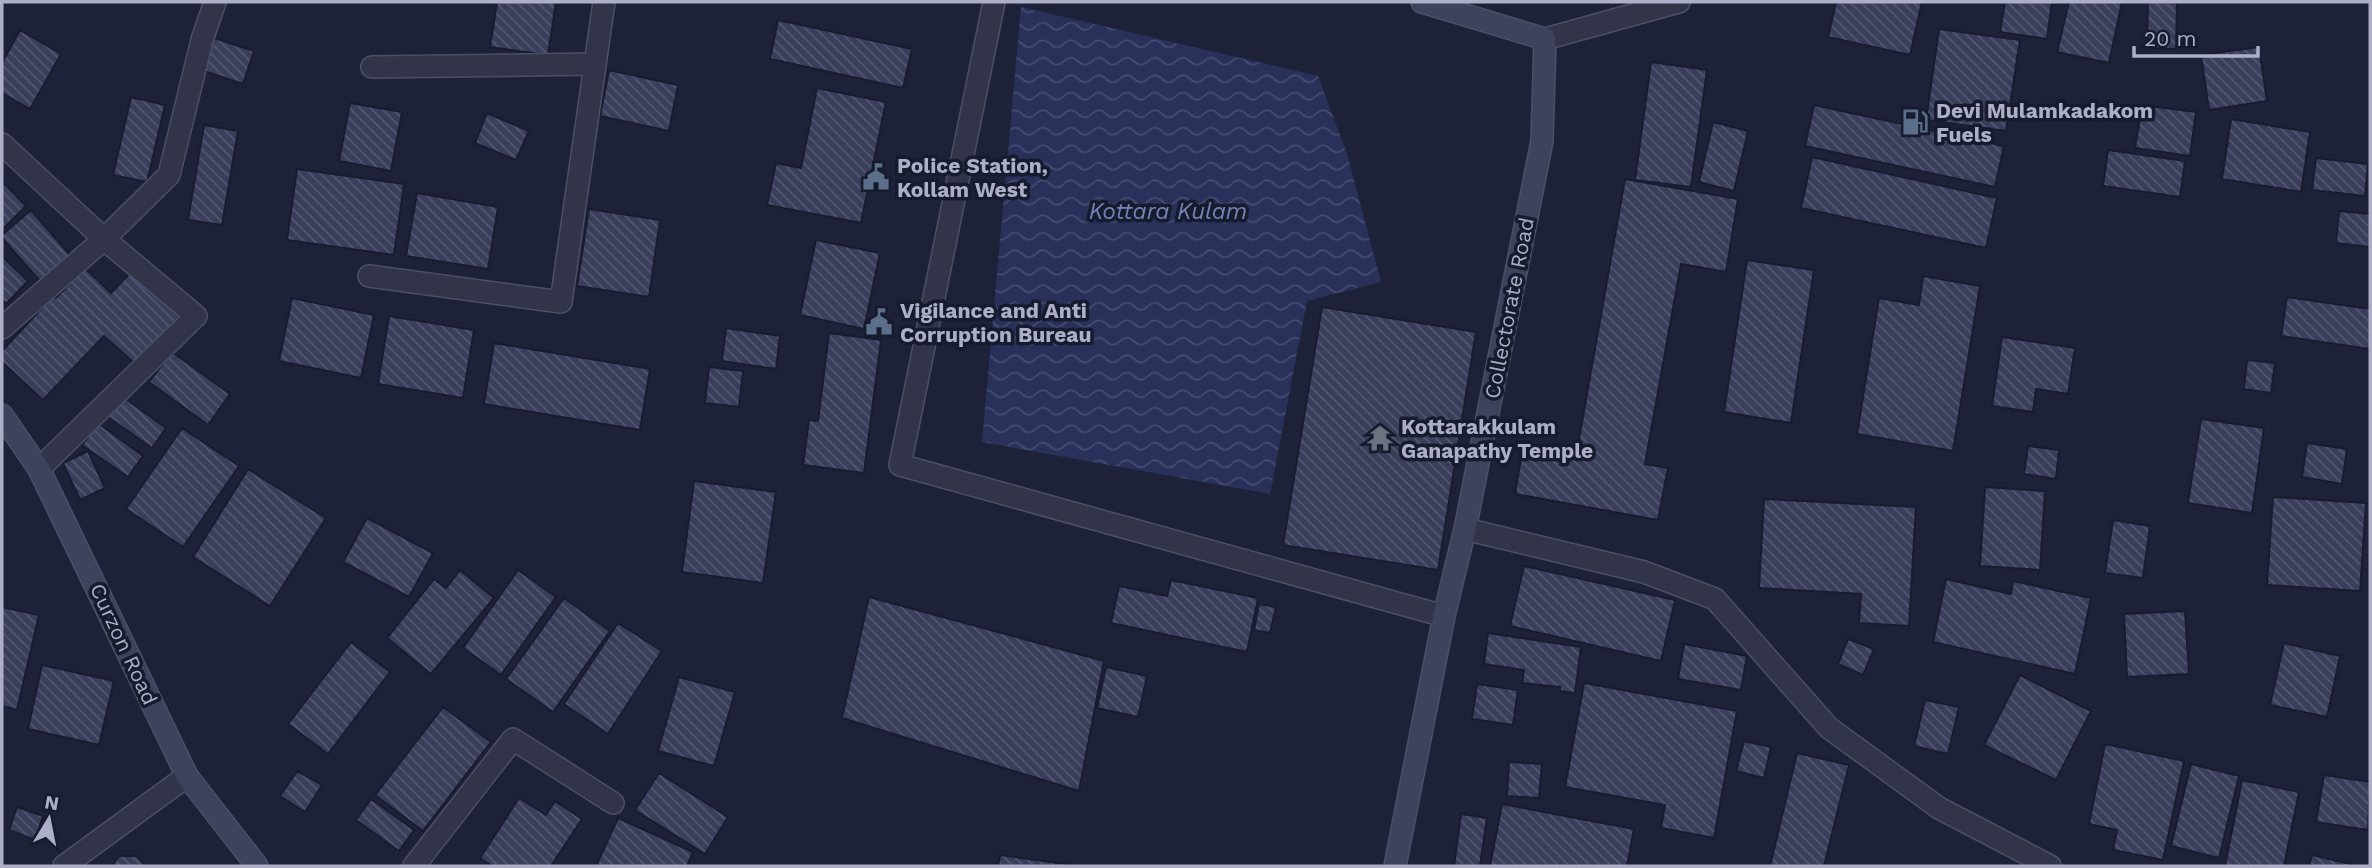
<svg xmlns="http://www.w3.org/2000/svg" width="2372" height="868" font-family="'Work Sans',sans-serif">
<style>
.water{fill:url(#water-waves)}
.building{fill:url(#building-back-hatch);stroke:#191c30;stroke-width:2}
.lines{fill:none;stroke-linecap:round;stroke-linejoin:round}
.minor-casing{stroke:#4c4f65;stroke-width:24}
.secondary-casing{stroke:#4c4f65;stroke-width:24}
.minor{stroke:#32354a;stroke-width:21}
.secondary{stroke:#3f425d;stroke-width:21}
.labels{text-anchor:middle;dominant-baseline:central;stroke-width:7;stroke-linejoin:round;paint-order:stroke}
.poi-label{font-size:21px;font-weight:bold;fill:#acafc7;stroke:#171b2e;text-anchor:start}
.street-label{font-size:21px;fill:#acafc7;stroke:#171b2e}
.water-label{font-size:23px;font-style:italic;fill:#7982b7;stroke:#171b2e}
</style>
<defs>
<pattern id="water-waves" width="16" height="10" patternUnits="userSpaceOnUse" patternTransform="scale(1.75)"><rect width="16" height="10" fill="#29305a"/><path d="M0 5q4-4 8 0t8 0" fill="none" stroke="#454b70"/></pattern>
<pattern id="building-back-hatch" width="6" height="6" patternUnits="userSpaceOnUse" patternTransform="scale(1.75)"><rect width="6" height="6" fill="#393e5a"/><path d="M-1 5l2 2M0 0l6 6M5-1l2 2" fill="none" stroke="#535770"/></pattern>
</defs>
<rect width="100%" height="100%" fill="#1e2239"/>
<!-- water -->
<path class="water" d="M 1021,7 L 1318,76 L 1347,154 L 1381,282 L 1307,301 L 1270,494 L 982,442 Z"/>
<!-- building -->
<path class="building" d="M 497,2 L 556,2 L 548,55 L 490,47 Z
M 1836,2 L 1922,2 L 1910,55 L 1828,37 Z
M 2005,2 L 2052,2 L 2047,39 L 2000,32 Z
M 2069,2 L 2122,2 L 2109,63 L 2057,52 Z
M 2148,2 L 2177,3 L 2176,49 L 2147,48 Z
M 778,20 L 912,49 L 903,88 L 770,59 Z
M 1939,29 L 2020,40 L 2006,131 L 1926,120 Z
M 20,30 L 61,54 L 30,109 L 2,93 L 2,63 Z
M 214,38 L 254,51 L 243,84 L 204,71 Z
M 2259,47 L 2267,101 L 2209,110 L 2201,55 Z
M 1651,62 L 1707,70 L 1691,187 L 1635,180 Z
M 609,70 L 678,85 L 669,131 L 600,116 Z
M 817,88 L 886,102 L 861,223 L 767,205 L 776,163 L 801,168 Z
M 131,97 L 165,105 L 147,182 L 113,175 Z
M 350,103 L 402,112 L 391,171 L 339,161 Z
M 1814,105 L 2004,146 L 1995,187 L 1805,146 Z
M 2142,105 L 2196,112 L 2190,156 L 2135,148 Z
M 487,113 L 529,131 L 516,160 L 475,143 Z
M 2231,119 L 2310,132 L 2301,192 L 2222,179 Z
M 1713,122 L 1748,131 L 1734,191 L 1699,182 Z
M 204,125 L 238,131 L 222,225 L 188,220 Z
M 2108,150 L 2185,161 L 2180,197 L 2103,186 Z
M 1812,157 L 1997,198 L 1986,248 L 1801,208 Z
M 2316,158 L 2368,164 L 2365,196 L 2312,190 Z
M 297,169 L 404,184 L 394,255 L 287,240 Z
M 1625,179 L 1738,199 L 1726,272 L 1681,264 L 1645,464 L 1668,468 L 1658,520 L 1515,494 L 1523,446 L 1576,456 Z
M 5,184 L 26,206 L 2,230 L 2,187 Z
M 417,193 L 498,207 L 488,269 L 406,256 Z
M 589,209 L 660,220 L 649,297 L 577,286 Z
M 31,210 L 70,255 L 40,281 L 2,238 L 2,235 Z
M 2339,211 L 2370,214 L 2370,247 L 2336,243 Z
M 816,240 L 880,253 L 864,329 L 800,315 Z
M 2,256 L 28,281 L 6,304 L 2,300 Z
M 1747,260 L 1814,270 L 1791,423 L 1724,412 Z
M 85,268 L 111,293 L 132,271 L 180,316 L 135,364 L 104,336 L 43,400 L 2,362 L 2,351 L 54,295 L 56,298 Z
M 1923,276 L 1980,286 L 1953,451 L 1857,434 L 1879,298 L 1919,305 Z
M 2287,297 L 2370,309 L 2370,349 L 2281,336 Z
M 292,298 L 374,315 L 361,378 L 279,361 Z
M 1322,307 L 1476,332 L 1438,570 L 1283,545 Z
M 389,316 L 474,330 L 463,398 L 378,384 Z
M 726,328 L 780,336 L 776,369 L 722,361 Z
M 829,333 L 881,340 L 864,473 L 803,465 L 809,420 L 818,421 Z
M 2002,337 L 2075,348 L 2068,394 L 2036,389 L 2033,412 L 1992,406 Z
M 494,343 L 650,369 L 640,430 L 484,404 Z
M 172,352 L 230,394 L 208,425 L 149,382 Z
M 2247,360 L 2275,363 L 2271,393 L 2244,389 Z
M 709,367 L 743,371 L 739,407 L 705,403 Z
M 123,397 L 166,428 L 152,448 L 108,417 Z
M 2201,419 L 2264,428 L 2252,513 L 2188,503 Z
M 98,423 L 143,456 L 128,477 L 82,445 Z
M 182,428 L 239,466 L 183,547 L 126,509 Z
M 2307,443 L 2347,449 L 2342,484 L 2302,477 Z
M 2028,446 L 2059,450 L 2056,479 L 2024,474 Z
M 88,451 L 105,488 L 80,500 L 63,463 Z
M 248,469 L 326,518 L 270,606 L 193,557 Z
M 694,481 L 776,492 L 763,583 L 682,572 Z
M 1985,487 L 2045,491 L 2040,570 L 1980,566 Z
M 2273,497 L 2366,503 L 2360,591 L 2267,585 Z
M 1764,499 L 1916,507 L 1909,626 L 1859,623 L 1861,594 L 1759,588 Z
M 367,518 L 433,553 L 409,597 L 343,562 Z
M 2113,520 L 2150,526 L 2143,578 L 2105,573 Z
M 1524,566 L 1675,600 L 1661,661 L 1510,626 Z
M 460,570 L 494,598 L 431,674 L 387,638 L 434,579 L 446,588 Z
M 518,570 L 556,597 L 501,675 L 463,648 Z
M 1946,579 L 2011,594 L 2013,581 L 2091,598 L 2075,674 L 1933,642 Z
M 1171,580 L 1258,598 L 1247,652 L 1111,623 L 1119,586 L 1167,596 Z
M 869,597 L 1104,661 L 1079,791 L 842,718 Z
M 564,598 L 610,631 L 553,712 L 506,679 Z
M 1259,604 L 1276,607 L 1270,633 L 1254,630 Z
M 2,607 L 39,615 L 17,710 L 2,706 Z
M 2185,611 L 2189,674 L 2127,677 L 2124,614 Z
M 618,623 L 662,651 L 608,734 L 564,704 Z
M 1488,633 L 1581,647 L 1575,693 L 1560,691 L 1560,687 L 1522,683 L 1524,670 L 1484,664 Z
M 1848,639 L 1874,649 L 1863,675 L 1838,664 Z
M 351,642 L 390,672 L 328,754 L 288,724 Z
M 2284,643 L 2340,656 L 2327,717 L 2270,705 Z
M 1684,644 L 1747,656 L 1741,690 L 1678,679 Z
M 42,665 L 114,681 L 99,745 L 28,729 Z
M 1106,667 L 1147,676 L 1138,717 L 1097,708 Z
M 2020,675 L 2091,711 L 2056,780 L 1984,745 Z
M 679,677 L 735,692 L 714,766 L 658,751 Z
M 1584,683 L 1737,711 L 1714,838 L 1661,828 L 1665,805 L 1565,787 Z
M 1477,684 L 1518,690 L 1513,725 L 1472,719 Z
M 1925,700 L 1959,707 L 1948,754 L 1914,746 Z
M 443,707 L 491,742 L 423,831 L 375,795 Z
M 1744,741 L 1771,747 L 1764,778 L 1736,771 Z
M 2105,744 L 2184,761 L 2163,860 L 2113,850 L 2117,830 L 2089,824 Z
M 1797,753 L 1849,765 L 1824,866 L 1770,866 Z
M 1509,762 L 1542,764 L 1539,798 L 1507,796 Z
M 2191,764 L 2239,776 L 2219,858 L 2171,846 Z
M 297,771 L 322,785 L 305,812 L 280,796 Z
M 659,773 L 728,817 L 705,854 L 635,810 Z
M 2324,775 L 2370,782 L 2368,830 L 2316,822 Z
M 2242,780 L 2299,792 L 2284,866 L 2225,866 Z
M 519,798 L 546,815 L 555,801 L 582,819 L 551,866 L 492,866 L 480,858 Z
M 371,799 L 414,830 L 399,851 L 356,820 Z
M 1502,804 L 1634,829 L 1627,866 L 1490,866 Z
M 17,807 L 43,816 L 35,840 L 9,830 Z
M 1461,814 L 1487,818 L 1480,866 L 1454,866 Z
M 618,818 L 693,852 L 687,866 L 596,866 Z
M 1000,855 L 1080,866 L 998,866 Z
M 2312,855 L 2359,866 L 2309,866 Z
M 119,856 L 137,856 L 146,866 L 112,866 Z"/>
<g class="lines">
<!-- minor casing -->
<g class="minor-casing">
<path id="minor" d="M 994,2 L 900,465 L 1444,616
M 1545,39 L 1679,2
M 372,67 L 595,64
M 2,144 L 104,239 L 196,316 L 39,469
M 369,276 L 561,302 L 604,2
M 2,328 L 104,239 L 169,175 L 202,40 L 215,2
M 1465,529 L 1644,572 L 1715,599 L 1829,728 L 1939,808 L 2050,866
M 64,866 L 187,776
M 414,866 L 513,739 L 613,803"/>
</g>
<!-- secondary casing -->
<g class="secondary-casing">
<path id="secondary" d="M 2,415 L 39,469 L 187,776 L 257,866
M 1395,866 L 1444,616 L 1465,529 L 1542,141 L 1545,39 L 1422,2"/>
</g>
<!-- minor -->
<use href="#minor" class="minor"/>
<!-- secondary -->
<use href="#secondary" class="secondary"/>
</g>
<!-- icons -->
<defs>
<g id="fuel-bare" transform="scale(2.1)"><path d="M-5.5-6h7V0h2V4h1.3V-2.5L3-4.5l.8-.8L6-3V5H2.5V1h-1V6h-7ZM-4.2-4.7v3.2H.2V-4.7Z" fill="#5c6f8a" stroke="#171b2e" stroke-width="2.5" paint-order="stroke"/></g>
<g id="civic-bare" transform="scale(2.1)"><path d="M-.6-6.5H3V-4.5H.6V-3L4-1V1h2V6H-6V1h2V-1L-.6-3ZM-1.2 2.5V6h2.4V2.5Z" fill="#5c6f8a" stroke="#171b2e" stroke-width="2.5" paint-order="stroke"/></g>
<g id="temple-bare" transform="scale(2.1)"><path d="M0-6L5-2H3V0L6.5 2.5H4V6H1.5V3h-3V6H-4V2.5H-6.5L-3 0V-2H-5Z" fill="#6b7280" stroke="#171b2e" stroke-width="2.5" paint-order="stroke"/></g>
</defs>
<g fill-rule="evenodd">
<use href="#fuel-bare" x="1915" y="122"/>
<use href="#civic-bare" x="876" y="177"/>
<use href="#civic-bare" x="879" y="322"/>
<use href="#temple-bare" x="1380" y="438"/>
</g>
<g class="labels">
<!-- poi labels -->
<g class="poi-label">
<text x="1936" y="110">Devi Mulamkadakom<tspan x="1936" dy="24">Fuels</tspan></text>
<text x="897" y="165">Police Station,<tspan x="897" dy="24">Kollam West</tspan></text>
<text x="900" y="310">Vigilance and Anti<tspan x="900" dy="24">Corruption Bureau</tspan></text>
<text x="1401" y="426">Kottarakkulam<tspan x="1401" dy="24">Ganapathy Temple</tspan></text>
</g>
<!-- street labels -->
<g class="street-label">
<text transform="translate(1509 308) rotate(-79)">Collectorate Road</text>
<text transform="translate(124 644) rotate(65)">Curzon Road</text>
</g>
<!-- water labels -->
<g class="water-label">
<text x="1168" y="211">Kottara Kulam</text>
</g>
</g>
<!-- border -->
<rect width="2372" height="868" fill="none" stroke="#acafc7" stroke-width="7"/>
<!-- north arrow -->
<g transform="translate(49 819) rotate(10)" stroke="#171b2e" stroke-width="5" paint-order="stroke">
<path d="M0-5L12 26L0 18L-12 26Z" fill="#acafc7"/>
<text y="-10" font-size="19" font-weight="bold" text-anchor="middle" fill="#acafc7">N</text>
</g>
<!-- scale -->
<path d="M2134 46v10h124v-10" fill="none" stroke="#acafc7" stroke-width="3.5"/>
<text x="2144" y="46" font-size="21" fill="#acafc7" stroke="#171b2e" stroke-width="5" paint-order="stroke">20 m</text>
</svg>
